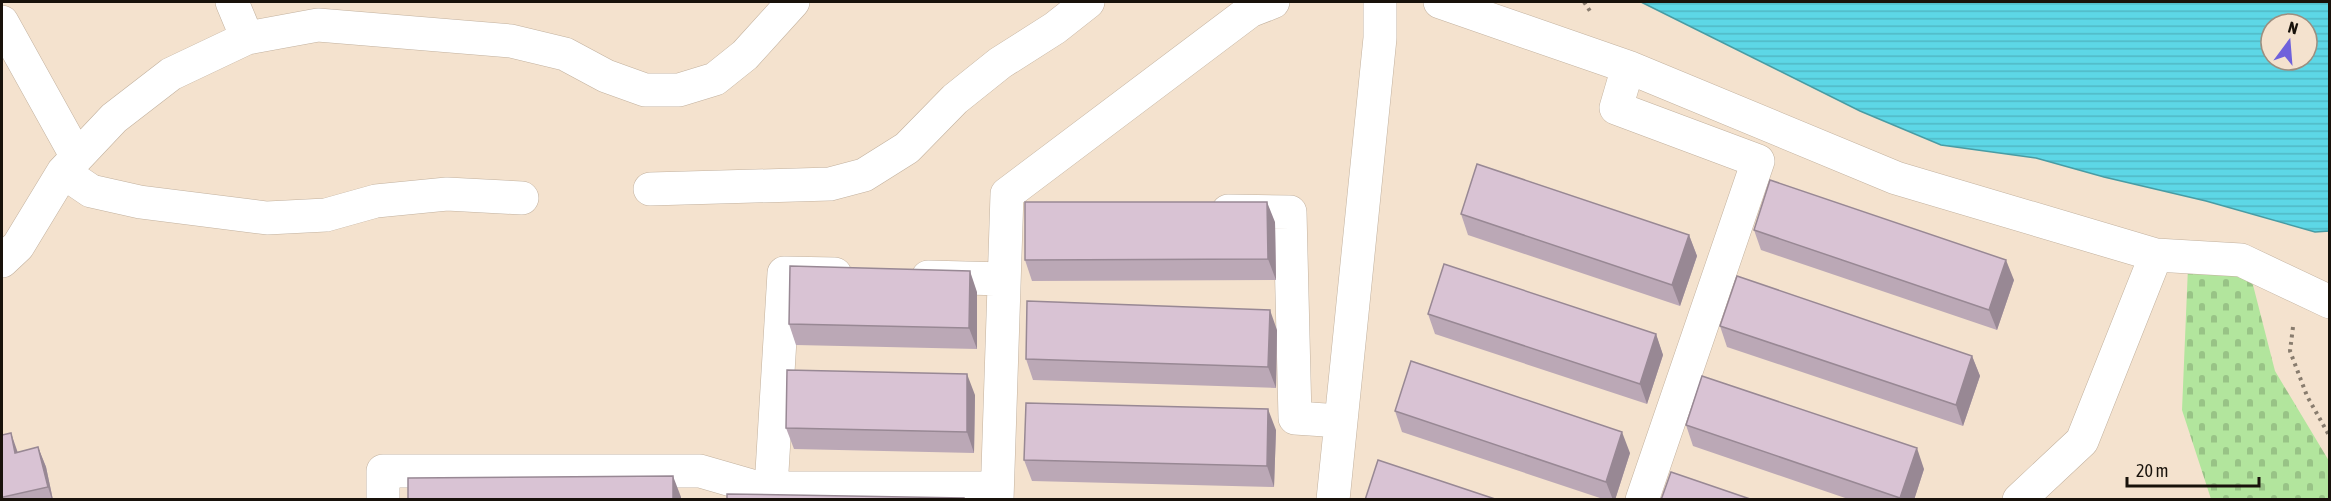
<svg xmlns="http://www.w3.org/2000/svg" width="2331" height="501" font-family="'Asap Condensed',sans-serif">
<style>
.cemetery{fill:url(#cemetery-stones)}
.water{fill:url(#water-rules);stroke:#489ca4;stroke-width:1.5;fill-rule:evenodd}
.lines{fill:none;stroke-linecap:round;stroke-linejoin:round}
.minor-casing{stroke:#c2b19e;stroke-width:34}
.path{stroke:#887c6e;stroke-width:4;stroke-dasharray:3 4.5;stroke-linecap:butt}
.minor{stroke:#fff;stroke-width:33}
.wall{fill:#bba8b6}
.shaded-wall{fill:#988894}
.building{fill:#d9c3d4;stroke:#988894;stroke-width:1.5}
</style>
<defs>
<pattern id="cemetery-stones" width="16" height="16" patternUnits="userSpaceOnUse" patternTransform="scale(1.5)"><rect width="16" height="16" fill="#b2e59d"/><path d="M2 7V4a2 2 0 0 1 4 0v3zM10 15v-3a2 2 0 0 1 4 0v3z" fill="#98c386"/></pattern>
<pattern id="water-rules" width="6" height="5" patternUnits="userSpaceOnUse" patternTransform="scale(1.5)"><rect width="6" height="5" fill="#5dd7e6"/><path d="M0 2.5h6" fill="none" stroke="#50b8c4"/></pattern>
</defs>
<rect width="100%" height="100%" fill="#f4e2ce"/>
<!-- cemetery -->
<path class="cemetery" d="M 2188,267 L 2246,274 L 2253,285 L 2275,371 L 2329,461 L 2329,499 L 2211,499 L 2182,410 Z"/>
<!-- water -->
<path class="water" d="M 1641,2 L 2329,2 L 2329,231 L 2315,232 L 2206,201 L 2104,177 L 2036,158 L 1941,145 L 1860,111 ZM 2271,24 L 2307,24 L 2307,60 L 2271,60 Z"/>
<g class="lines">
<!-- minor casing -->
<g class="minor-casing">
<path id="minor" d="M 232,2 L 247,38
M 1440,2 L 1628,67 L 1896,178 L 2156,255 L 2241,260 L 2330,302
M 2,22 L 77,157
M 1628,67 L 1616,108 L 1758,161 L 1642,500
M 63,172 L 91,191 L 140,202 L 267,218 L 326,215 L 376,201 L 447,194 L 522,198
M 650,189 L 830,184 L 864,175 L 907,148 L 955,99 L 1000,63 L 1055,28 L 1088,2
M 1228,211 L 1290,212 L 1295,418 L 1341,421
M 2,261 L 18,246 L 63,172 L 114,118 L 171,74 L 247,38 L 318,25 L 511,41 L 565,54 L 606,76 L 645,90 L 679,90 L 715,79 L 745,55 L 793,2
M 928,277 L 1004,279
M 771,488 L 784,273 L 835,274
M 383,500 L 383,471 L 700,471 L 759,488 L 997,488
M 997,500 L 1007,194 L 1250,11 L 1273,2
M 1333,500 L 1380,38 L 1380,2
M 2019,500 L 2082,441 L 2156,255"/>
</g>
<!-- path -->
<path class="path" d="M 1584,2 L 1590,11
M 2293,327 L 2290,351 L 2307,396 L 2330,437"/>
<!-- minor -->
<use href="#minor" class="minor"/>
</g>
<!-- wall -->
<path class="wall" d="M 1461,214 L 1689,235 L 1697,256 L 1680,306 L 1468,235 Z
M 1275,222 L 1276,280 L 1032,281 L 1025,260 Z
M 1754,230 L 2014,280 L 1997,330 L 1761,250 Z
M 977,292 L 977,349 L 796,345 L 789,324 Z
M 1428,314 L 1656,334 L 1663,355 L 1647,404 L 1435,334 Z
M 1720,326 L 1972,356 L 1980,376 L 1963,426 L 1727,347 Z
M 1277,330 L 1276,388 L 1033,380 L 1026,359 Z
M 975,395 L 974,453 L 794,449 L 786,428 Z
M 1395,411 L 1630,453 L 1615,500 L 1606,500 L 1402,432 Z
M 1686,425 L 1924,469 L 1914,500 L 1851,500 L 1693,446 Z
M 1276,430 L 1274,487 L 1032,481 L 1024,460 Z
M 38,447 L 46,467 L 53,500 L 2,500 L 18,452 Z"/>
<!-- shaded-wall -->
<path class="shaded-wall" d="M 1267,202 L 1275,222 L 1276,280 L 1268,259 Z
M 1689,235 L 1697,256 L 1680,306 L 1672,285 Z
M 2006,260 L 2014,280 L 1997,330 L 1989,310 Z
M 970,271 L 977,292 L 977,349 L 969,328 Z
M 1270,310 L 1277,330 L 1276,388 L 1268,367 Z
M 1656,334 L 1663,355 L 1647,404 L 1640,384 Z
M 1972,356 L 1980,376 L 1963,426 L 1956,405 Z
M 967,374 L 975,395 L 974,453 L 967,432 Z
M 1268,409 L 1276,430 L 1274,487 L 1267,466 Z
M 1622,432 L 1630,453 L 1615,500 L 1613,500 L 1606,482 Z
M 11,433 L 18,453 L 15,453 Z
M 38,447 L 46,467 L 53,500 L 52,500 L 48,487 Z
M 1917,448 L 1924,469 L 1914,500 L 1900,500 L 1900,498 Z
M 673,476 L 681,497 L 681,500 L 673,500 Z"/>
<!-- building -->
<path class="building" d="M 1477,164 L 1689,235 L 1672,285 L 1461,214 Z
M 1770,180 L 2006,260 L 1989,310 L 1754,230 Z
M 1025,202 L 1267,202 L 1268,259 L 1025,260 Z
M 1444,264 L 1656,334 L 1640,384 L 1428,314 Z
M 790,266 L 970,271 L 969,328 L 789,324 Z
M 1737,276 L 1972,356 L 1956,405 L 1720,326 Z
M 1027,301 L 1270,310 L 1268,367 L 1026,359 Z
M 1411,361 L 1622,432 L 1606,482 L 1395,411 Z
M 787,370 L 967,374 L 967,432 L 786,428 Z
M 1702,376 L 1917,448 L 1900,498 L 1686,425 Z
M 1026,403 L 1268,409 L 1267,466 L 1024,460 Z
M 11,433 L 15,453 L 38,447 L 48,487 L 3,497 L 4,500 L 2,500 L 2,435 Z
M 1378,460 L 1498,500 L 1365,500 Z
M 1671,472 L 1753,500 L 1661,500 Z
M 673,476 L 673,500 L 408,500 L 408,478 Z
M 727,494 L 964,498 L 964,500 L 727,500 Z"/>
<!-- border -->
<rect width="2331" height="501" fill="none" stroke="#18120b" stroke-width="6"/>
<!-- north arrow -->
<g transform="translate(2289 42) rotate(16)"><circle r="28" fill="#f4e2ce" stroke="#9c8f80" stroke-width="1.5"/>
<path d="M0-4.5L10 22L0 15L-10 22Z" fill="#6f61db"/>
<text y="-9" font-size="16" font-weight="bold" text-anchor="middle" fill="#18120b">N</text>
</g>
<!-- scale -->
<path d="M2127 477v9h132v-9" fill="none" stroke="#18120b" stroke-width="3"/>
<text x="2136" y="477" font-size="18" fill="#18120b" stroke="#f4e2ce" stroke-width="4.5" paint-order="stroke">20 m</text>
</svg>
